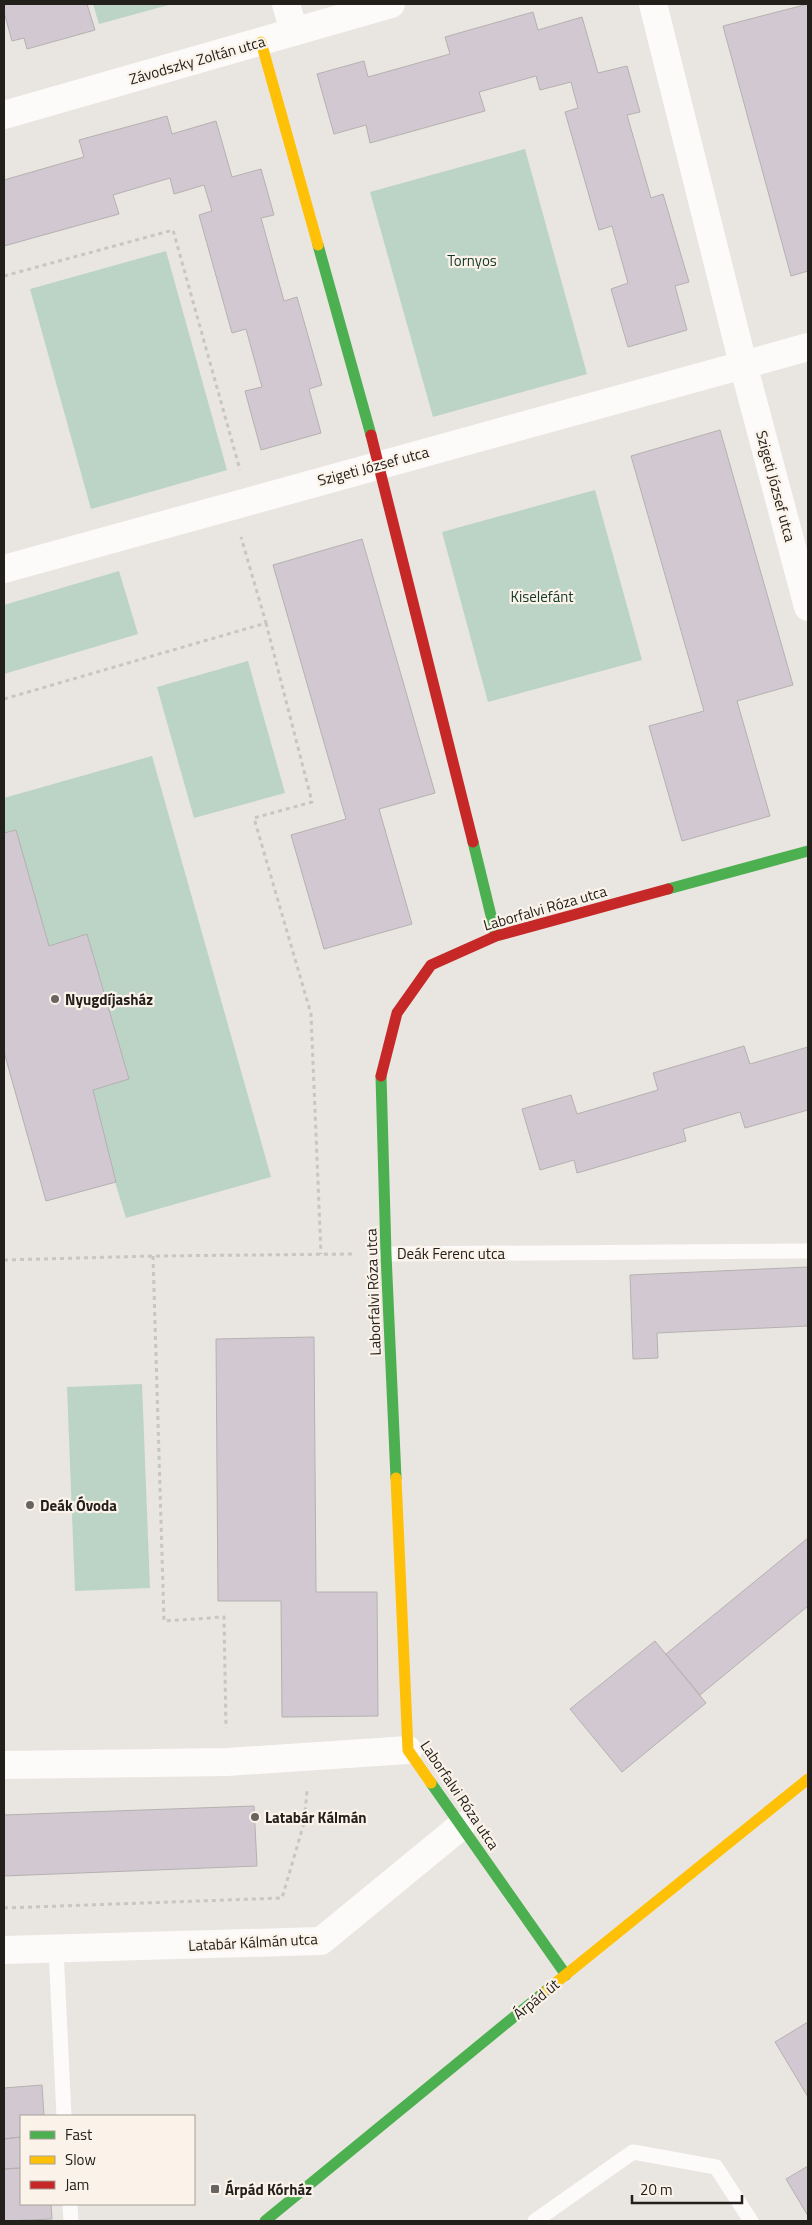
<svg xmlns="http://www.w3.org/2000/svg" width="812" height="2225" font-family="'Titillium Web',sans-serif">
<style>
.green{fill:#bbd4c6}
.building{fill:#d2c8d2;stroke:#b4b1b0}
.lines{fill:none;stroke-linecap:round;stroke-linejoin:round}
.path{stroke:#c8c6c4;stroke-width:3;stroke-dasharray:4 4;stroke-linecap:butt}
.lane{stroke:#fcfbfa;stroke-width:15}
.street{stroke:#fcfbfa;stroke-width:28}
.fast{stroke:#4caf50;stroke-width:11}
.slow{stroke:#ffc107;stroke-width:11}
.jam{stroke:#c62828;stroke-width:11}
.poi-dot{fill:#686561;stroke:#fbf3e9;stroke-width:2}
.labels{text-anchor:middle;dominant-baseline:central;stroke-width:4.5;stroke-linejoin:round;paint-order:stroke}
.street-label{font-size:15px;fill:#23201c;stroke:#fbf3e9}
.park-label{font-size:15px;fill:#13392a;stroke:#fbf3e9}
.poi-label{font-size:15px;font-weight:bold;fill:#23201c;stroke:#fbf3e9;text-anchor:start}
</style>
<rect width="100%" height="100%" fill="#e9e5e0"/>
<!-- green -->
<path class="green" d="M 93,4 L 172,4 L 99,24 Z
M 525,149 L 587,374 L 433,417 L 370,192 Z
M 166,251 L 227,470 L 91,509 L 30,289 Z
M 595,490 L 642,660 L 488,702 L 442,532 Z
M 119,571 L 138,634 L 4,674 L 4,605 Z
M 248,661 L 285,793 L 194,818 L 157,687 Z
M 152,756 L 271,1177 L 126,1218 L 115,1182 L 46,1201 L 4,1052 L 4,798 Z
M 142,1384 L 150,1588 L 75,1591 L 67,1387 Z"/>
<!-- building -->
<path class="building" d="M 4,4 L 87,4 L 95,30 L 27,49 L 24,38 L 12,41 L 4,12 Z
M 808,4 L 808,271 L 791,276 L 723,26 Z
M 533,12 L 538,30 L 582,17 L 598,73 L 627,66 L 640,112 L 627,115 L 651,198 L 663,194 L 689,282 L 675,286 L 687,330 L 628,347 L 611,289 L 628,283 L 612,226 L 599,230 L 565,112 L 578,108 L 571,82 L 540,90 L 536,76 L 479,92 L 485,111 L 370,143 L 366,125 L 334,134 L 317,74 L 364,61 L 368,77 L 450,54 L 445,37 Z
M 167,116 L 172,134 L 216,121 L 232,177 L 261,169 L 274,215 L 261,218 L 284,301 L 297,297 L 322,385 L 309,389 L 321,433 L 261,450 L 245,391 L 262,387 L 246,329 L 232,333 L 199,215 L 212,211 L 204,185 L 174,194 L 170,178 L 113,195 L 119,214 L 4,246 L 4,180 L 84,157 L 79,140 Z
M 720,430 L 793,685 L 737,701 L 770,816 L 682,841 L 649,726 L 704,711 L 631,456 Z
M 362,539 L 435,793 L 379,809 L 412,924 L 324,949 L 291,835 L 346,819 L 273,565 Z
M 16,830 L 49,946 L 87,934 L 129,1079 L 93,1090 L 116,1182 L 46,1201 L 4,1052 L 4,833 Z
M 744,1046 L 750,1064 L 808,1047 L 808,1110 L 745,1128 L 740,1112 L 683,1129 L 686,1141 L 577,1173 L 574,1160 L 540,1170 L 522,1109 L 571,1095 L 577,1114 L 658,1090 L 653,1073 Z
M 808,1267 L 808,1326 L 657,1333 L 658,1358 L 633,1359 L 630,1275 Z
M 314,1337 L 316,1592 L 377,1592 L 378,1716 L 282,1717 L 281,1601 L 218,1601 L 216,1339 Z
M 808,1538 L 808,1606 L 700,1695 L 666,1654 Z
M 655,1641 L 706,1703 L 622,1772 L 570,1709 Z
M 254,1806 L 257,1866 L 4,1876 L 4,1815 Z
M 808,2022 L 808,2097 L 775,2042 Z
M 42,2085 L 44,2116 L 21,2116 L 21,2137 L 4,2139 L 4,2088 Z
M 21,2137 L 21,2168 L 4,2169 L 4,2139 Z
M 808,2166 L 808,2216 L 786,2179 Z
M 21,2168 L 21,2204 L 51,2204 L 52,2219 L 4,2221 L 4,2169 Z"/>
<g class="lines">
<!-- path -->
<path class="path" d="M 4,276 L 173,230 L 240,470
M 266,623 L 312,802 L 254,818 L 311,1014 L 321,1254
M 4,699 L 266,623 L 241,537
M 153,1256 L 164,1621 L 224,1617 L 226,1728
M 4,1260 L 153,1256 L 353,1254
M 4,1908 L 282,1898 L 304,1823 L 307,1791"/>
<!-- lane -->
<path class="lane" d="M 386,1254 L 808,1251
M 56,1949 L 64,2116
M 70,2204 L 71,2221
M 535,2221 L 633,2152 L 716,2167 L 751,2221"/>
<!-- street -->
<path class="street" d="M 286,4 L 294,32
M 653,4 L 743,364 L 808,607
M 4,115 L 391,4
M 4,569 L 808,347
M 4,1765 L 227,1762 L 408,1750
M 4,1950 L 321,1941 L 461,1826"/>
<!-- fast -->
<path class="fast" d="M 318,245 L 371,435
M 473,842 L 496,936
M 668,889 L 808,851
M 381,1076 L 386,1254 L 396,1478
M 431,1783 L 566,1975
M 265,2221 L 548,1989"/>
<!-- slow -->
<path class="slow" d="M 261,42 L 318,245
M 396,1478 L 408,1750 L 431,1783
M 548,1989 L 808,1779"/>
<!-- jam -->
<path class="jam" d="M 371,435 L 473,842
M 381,1076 L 397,1013 L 431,965 L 496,936 L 668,889"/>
</g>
<!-- markers -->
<g class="poi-dot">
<circle cx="55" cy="999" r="5"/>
<circle cx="30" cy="1505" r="5"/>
<circle cx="255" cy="1817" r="5"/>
<rect x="210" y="2184" width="10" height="10" rx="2.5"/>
</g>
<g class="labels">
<!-- street labels -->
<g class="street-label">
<text transform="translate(197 60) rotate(-16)">Závodszky Zoltán utca</text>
<text transform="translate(373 466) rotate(-15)">Szigeti József utca</text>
<text transform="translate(776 486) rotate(75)">Szigeti József utca</text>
<text transform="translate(545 908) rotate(-16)">Laborfalvi Róza utca</text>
<text x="451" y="1253">Deák Ferenc utca</text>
<text transform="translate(373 1292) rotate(-92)">Laborfalvi Róza utca</text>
<text transform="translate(460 1795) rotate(56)">Laborfalvi Róza utca</text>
<text transform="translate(253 1942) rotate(-3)">Latabár Kálmán utca</text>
<text transform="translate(536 1999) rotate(-39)">Árpád út</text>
</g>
<!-- park labels -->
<g class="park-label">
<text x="472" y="260">Tornyos</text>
<text x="542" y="596">Kiselefánt</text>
</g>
<!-- poi labels -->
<g class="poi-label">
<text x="65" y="999">Nyugdíjasház</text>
<text x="40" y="1505">Deák Óvoda</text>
<text x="265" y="1817">Latabár Kálmán</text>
<text x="225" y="2189">Árpád Kórház</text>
</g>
</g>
<!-- border -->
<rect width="812" height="2225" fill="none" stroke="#23201c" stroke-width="10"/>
<!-- legend -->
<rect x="20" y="2115" width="175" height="90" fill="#fbf3e9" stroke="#a59f97"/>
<rect x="30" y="2131" width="25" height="8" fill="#4caf50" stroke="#a59f97"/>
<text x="65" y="2140" font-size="15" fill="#23201c">Fast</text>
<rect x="30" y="2156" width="25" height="8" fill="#ffc107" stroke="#a59f97"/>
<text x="65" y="2165" font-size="15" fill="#23201c">Slow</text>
<rect x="30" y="2181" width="25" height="8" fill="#c62828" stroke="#a59f97"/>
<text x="65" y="2190" font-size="15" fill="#23201c">Jam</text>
<!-- scale -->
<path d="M632 2195v8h110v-8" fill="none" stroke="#23201c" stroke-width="2.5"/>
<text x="640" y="2195" font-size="15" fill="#23201c" stroke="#fbf3e9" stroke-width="4" paint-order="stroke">20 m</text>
</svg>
